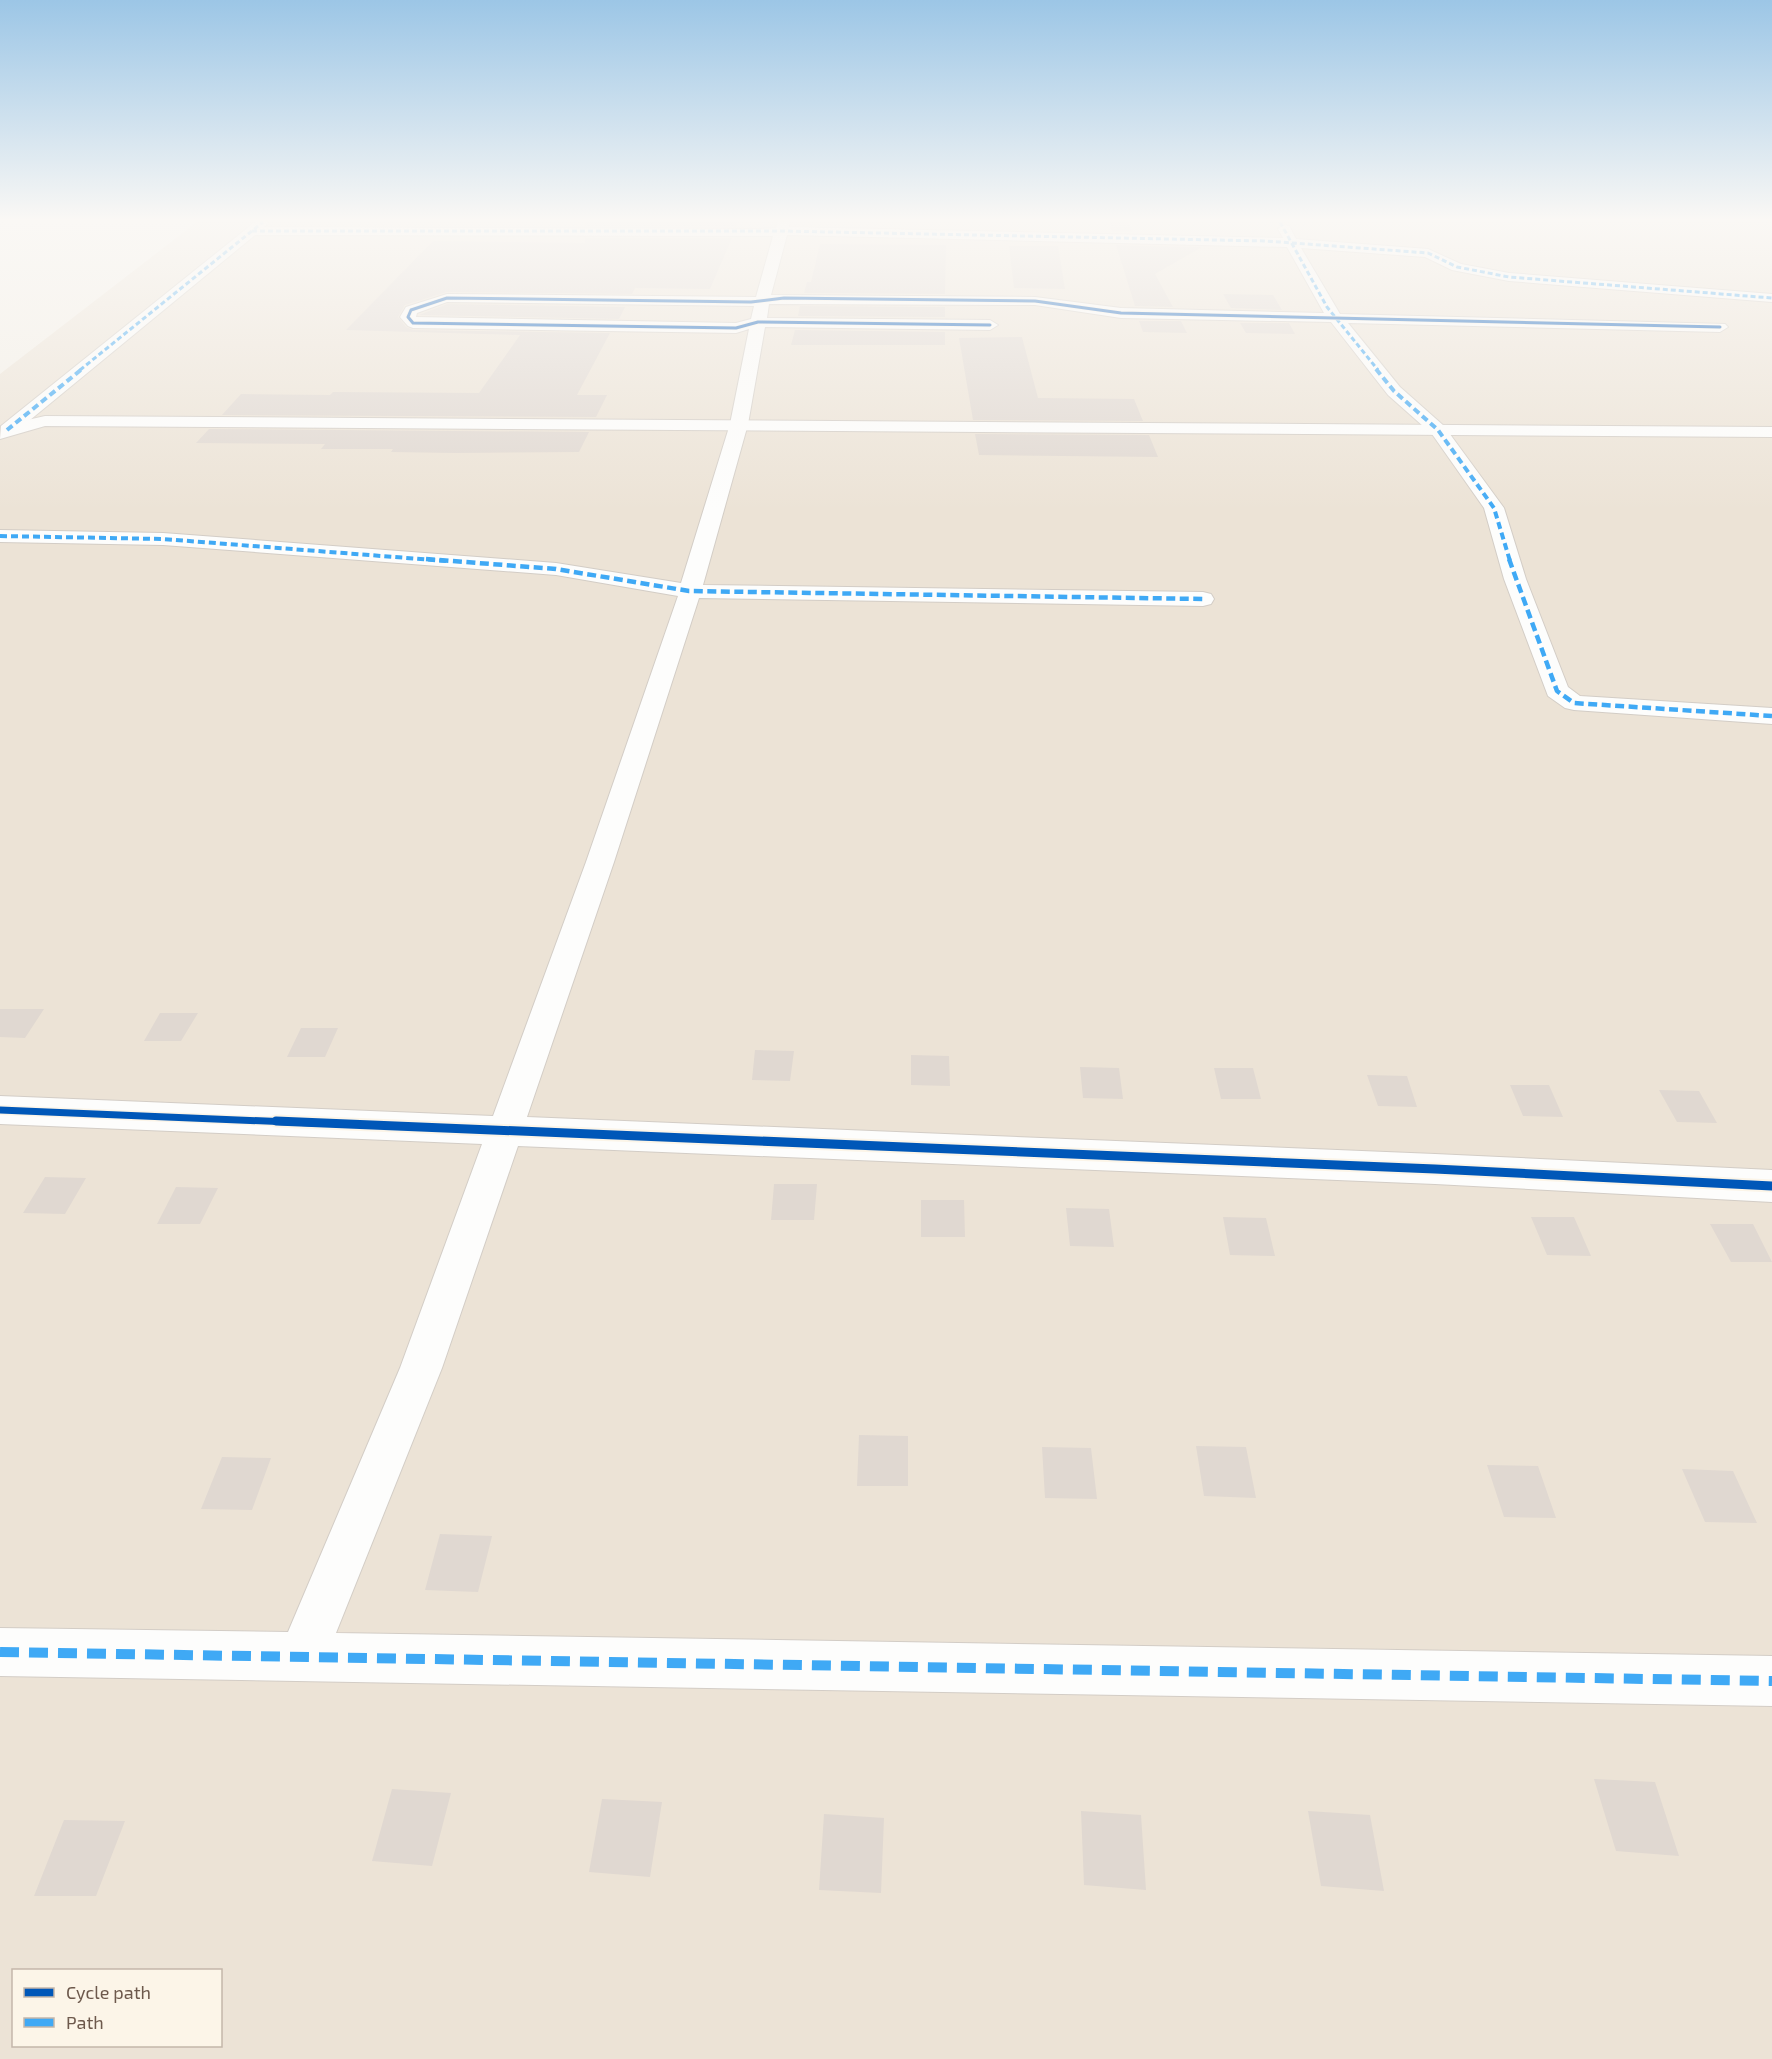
<svg xmlns="http://www.w3.org/2000/svg" width="1772" height="2059" font-family="'Exo 2',sans-serif">
<style>
.residential{fill:#ece3d6;fill-rule:evenodd}
.building{fill:#e0d8d1}
.lines{fill:none;stroke-linecap:round;stroke-linejoin:round}
.minor-casing{stroke:#d3cdc6;stroke-width:2}
.secondary-casing{stroke:#d2ccc5;stroke-width:2}
.minor{fill:#fdfdfc;fill-rule:evenodd}
.secondary{fill:#fdfdfc;fill-rule:evenodd}
.rail-casing{stroke:#e4e2e3;stroke-width:3}
.rail{stroke:#fcf5e8;stroke-width:2;stroke-dasharray:6;stroke-linecap:butt}
.quiet-far3{stroke:#3fa9f5;stroke-width:3;stroke-dasharray:5 3;stroke-linecap:butt}
.quiet-far2{stroke:#3fa9f5;stroke-width:4;stroke-dasharray:7 4;stroke-linecap:butt}
.quiet-far1{stroke:#3fa9f5;stroke-width:4.5;stroke-dasharray:9 4.5;stroke-linecap:butt}
.quiet{stroke:#3fa9f5;stroke-width:10;stroke-dasharray:19 10;stroke-linecap:butt}
.cycleway-far2-casing{stroke:#fcf5e8;stroke-width:4.5}
.cycleway-far1-casing{stroke:#fcf5e8;stroke-width:10}
.cycleway-casing{stroke:#fcf5e8;stroke-width:13}
.cycleway-far2{stroke:#0057b8;stroke-width:3}
.cycleway-far1{stroke:#0057b8;stroke-width:7}
.cycleway{stroke:#0057b8;stroke-width:9}
</style>
<rect width="100%" height="100%" fill="#f4f0e8"/>
<!-- residential -->
<path class="residential" d="M 197,222 L 1772,222 L 1772,2059 L 0,2059 L 0,374 ZM 14,1970 L 220,1970 L 220,2046 L 14,2046 Z"/>
<!-- building -->
<path class="building" d="M 585,222 L 738,222 L 736,227 L 585,226 Z
M 1109,222 L 1127,222 L 1133,232 L 1112,232 Z
M 585,238 L 732,238 L 710,289 L 635,288 L 632,294 L 447,292 L 405,305 L 398,317 L 406,327 L 413,330 L 610,333 L 577,395 L 607,395 L 596,417 L 222,415 L 241,394 L 330,395 L 333,392 L 479,393 L 520,335 L 346,330 L 433,241 L 585,243 Z
M 820,244 L 946,245 L 945,294 L 804,293 L 807,282 L 811,282 Z
M 1116,245 L 1140,246 L 1202,247 L 1155,274 L 1173,307 L 1135,306 Z
M 1009,246 L 1058,246 L 1065,289 L 1014,288 Z
M 1223,294 L 1273,295 L 1282,310 L 1231,308 Z
M 447,304 L 625,307 L 619,319 L 419,315 Z
M 800,306 L 945,307 L 945,317 L 798,316 Z
M 1139,321 L 1181,321 L 1187,333 L 1143,332 Z
M 1240,323 L 1289,323 L 1295,334 L 1246,333 Z
M 795,330 L 945,332 L 945,345 L 791,345 Z
M 1022,337 L 1038,398 L 1134,399 L 1143,421 L 973,420 L 959,338 Z
M 209,429 L 589,432 L 579,452 L 455,453 L 391,452 L 393,449 L 321,449 L 325,444 L 196,443 Z
M 975,434 L 1149,435 L 1158,457 L 979,455 Z
M 0,1009 L 44,1009 L 25,1038 L 0,1037 Z
M 160,1013 L 198,1013 L 181,1041 L 144,1041 Z
M 301,1028 L 338,1028 L 325,1057 L 287,1057 Z
M 755,1050 L 794,1051 L 790,1081 L 752,1080 Z
M 911,1055 L 949,1056 L 950,1086 L 911,1085 Z
M 1080,1067 L 1119,1068 L 1123,1099 L 1083,1098 Z
M 1214,1068 L 1253,1068 L 1261,1099 L 1221,1099 Z
M 1367,1075 L 1407,1076 L 1417,1107 L 1378,1106 Z
M 1510,1085 L 1549,1085 L 1563,1117 L 1523,1116 Z
M 1659,1090 L 1699,1091 L 1717,1123 L 1677,1122 Z
M 45,1177 L 86,1178 L 65,1214 L 23,1213 Z
M 774,1184 L 817,1184 L 814,1220 L 771,1220 Z
M 176,1187 L 218,1188 L 200,1224 L 157,1224 Z
M 921,1200 L 964,1200 L 965,1237 L 921,1237 Z
M 1066,1208 L 1109,1209 L 1114,1247 L 1070,1246 Z
M 1223,1217 L 1266,1218 L 1275,1256 L 1230,1255 Z
M 1531,1217 L 1574,1217 L 1591,1256 L 1547,1255 Z
M 1710,1224 L 1753,1224 L 1772,1262 L 1731,1262 Z
M 859,1435 L 908,1436 L 908,1486 L 857,1486 Z
M 1196,1446 L 1246,1447 L 1256,1498 L 1204,1496 Z
M 1042,1447 L 1091,1448 L 1097,1499 L 1045,1498 Z
M 222,1457 L 271,1458 L 252,1510 L 201,1509 Z
M 1487,1465 L 1538,1466 L 1556,1518 L 1504,1517 Z
M 1682,1469 L 1733,1471 L 1757,1523 L 1705,1522 Z
M 440,1534 L 492,1536 L 478,1592 L 425,1590 Z
M 1594,1779 L 1655,1782 L 1679,1856 L 1616,1851 Z
M 392,1789 L 451,1793 L 432,1866 L 372,1861 Z
M 602,1799 L 662,1802 L 650,1877 L 589,1872 Z
M 1081,1811 L 1141,1815 L 1146,1890 L 1084,1885 Z
M 1308,1811 L 1370,1815 L 1384,1891 L 1321,1886 Z
M 824,1814 L 884,1818 L 881,1893 L 819,1890 Z
M 64,1820 L 125,1821 L 96,1896 L 34,1896 Z"/>
<g class="lines">
<!-- minor casing -->
<g class="minor-casing">
<path id="minor" d="M 255,222 L 269,222 L 264,227 L 760,229 L 776,228 L 778,222 L 790,222 L 789,227 L 1283,238 L 1278,229 L 1284,225 L 1289,226 L 1296,239 L 1428,249 L 1461,264 L 1509,273 L 1772,294 L 1772,302 L 1509,281 L 1452,270 L 1425,257 L 1301,248 L 1340,314 L 1725,324 L 1728,327 L 1720,332 L 1348,323 L 1400,387 L 1444,426 L 1504,508 L 1526,579 L 1568,687 L 1580,696 L 1772,708 L 1772,724 L 1574,710 L 1565,708 L 1548,696 L 1504,579 L 1484,508 L 1432,434 L 1388,395 L 1331,322 L 1121,318 L 1035,305 L 769,304 L 767,318 L 990,320 L 998,325 L 990,330 L 765,327 L 748,424 L 703,585 L 1203,592 L 1211,594 L 1214,599 L 1211,604 L 1203,606 L 699,598 L 614,862 L 527,1117 L 1435,1154 L 1772,1170 L 1772,1202 L 1435,1184 L 518,1146 L 442,1368 L 336,1633 L 1772,1656 L 1772,1706 L 0,1676 L 0,1628 L 288,1632 L 400,1368 L 482,1144 L 0,1124 L 0,1096 L 493,1116 L 586,862 L 678,596 L 556,575 L 163,545 L 0,542 L 0,530 L 163,533 L 556,563 L 681,583 L 730,424 L 749,329 L 736,333 L 413,328 L 408,326 L 400,317 L 406,307 L 447,294 L 756,297 L 773,236 L 255,235 L 13,434 L 1,434 L 1,426 ZM 787,235 L 1287,247 L 1324,313 L 1121,308 L 1035,297 L 771,295 ZM 447,302 L 751,306 L 754,306 L 751,319 L 736,323 L 416,317 L 417,313 Z"/>
</g>
<!-- secondary casing -->
<g class="secondary-casing">
<path id="secondary" d="M 45,416 L 1772,427 L 1772,437 L 45,426 L 0,439 L 1,426 Z"/>
</g>
<!-- minor -->
<use href="#minor" class="minor"/>
<!-- secondary -->
<use href="#secondary" class="secondary"/>
<!-- rail casing -->
<g class="rail-casing">
<path id="rail" d="M 0,224 L 2,222"/>
</g>
<!-- rail -->
<use href="#rail" class="rail"/>
<!-- quiet-far3 -->
<path class="quiet-far3" d="M 1280,222 L 1327,307 L 1378,370
M 252,231 L 782,231 L 1266,241 L 1428,253 L 1457,267 L 1509,277 L 1772,298
M 80,370 L 263,222"/>
<!-- quiet-far2 -->
<path class="quiet-far2" d="M 1376,369 L 1394,391 L 1438,430 L 1494,508 L 1510,561
M 7,430 L 82,369
M 0,536 L 163,539 L 446,561"/>
<!-- quiet-far1 -->
<path class="quiet-far1" d="M 426,559 L 556,569 L 689,591 L 1203,599
M 1509,559 L 1557,691 L 1574,703 L 1772,716"/>
<!-- quiet -->
<path class="quiet" d="M 0,1652 L 1772,1681"/>
<!-- cycleway-far2 casing -->
<g class="cycleway-far2-casing">
<path id="cycleway-far2" d="M 990,325 L 758,322 L 736,328 L 413,323 L 408,317 L 411,310 L 447,298 L 751,302 L 784,298 L 1035,301 L 1121,313 L 1720,327"/>
</g>
<!-- cycleway-far1 casing -->
<g class="cycleway-far1-casing">
<path id="cycleway-far1" d="M 0,1110 L 313,1123"/>
</g>
<!-- cycleway casing -->
<g class="cycleway-casing">
<path id="cycleway" d="M 276,1121 L 1435,1169 L 1772,1186"/>
</g>
<!-- cycleway-far2 -->
<use href="#cycleway-far2" class="cycleway-far2"/>
<!-- cycleway-far1 -->
<use href="#cycleway-far1" class="cycleway-far1"/>
<!-- cycleway -->
<use href="#cycleway" class="cycleway"/>
</g>
<!-- sky -->
<linearGradient id="sky" x2="0" y2="1"><stop stop-color="#9cc6e6"/><stop offset="0.43" stop-color="#faf8f5"/><stop offset="1" stop-color="#faf8f5" stop-opacity="0"/></linearGradient>
<rect width="1772" height="511" fill="url(#sky)"/>
<!-- legend -->
<rect x="12" y="1969" width="210" height="78" fill="#fcf5e8" stroke="#c3b7aa" stroke-width="1.5"/>
<rect x="24" y="1988" width="30" height="9" fill="#0057b8" stroke="#c3b7aa" stroke-width="1.5"/>
<text x="66" y="1999" font-size="18" fill="#6d594c">Cycle path</text>
<rect x="24" y="2018" width="30" height="9" fill="#3fa9f5" stroke="#c3b7aa" stroke-width="1.5"/>
<text x="66" y="2029" font-size="18" fill="#6d594c">Path</text>
</svg>
